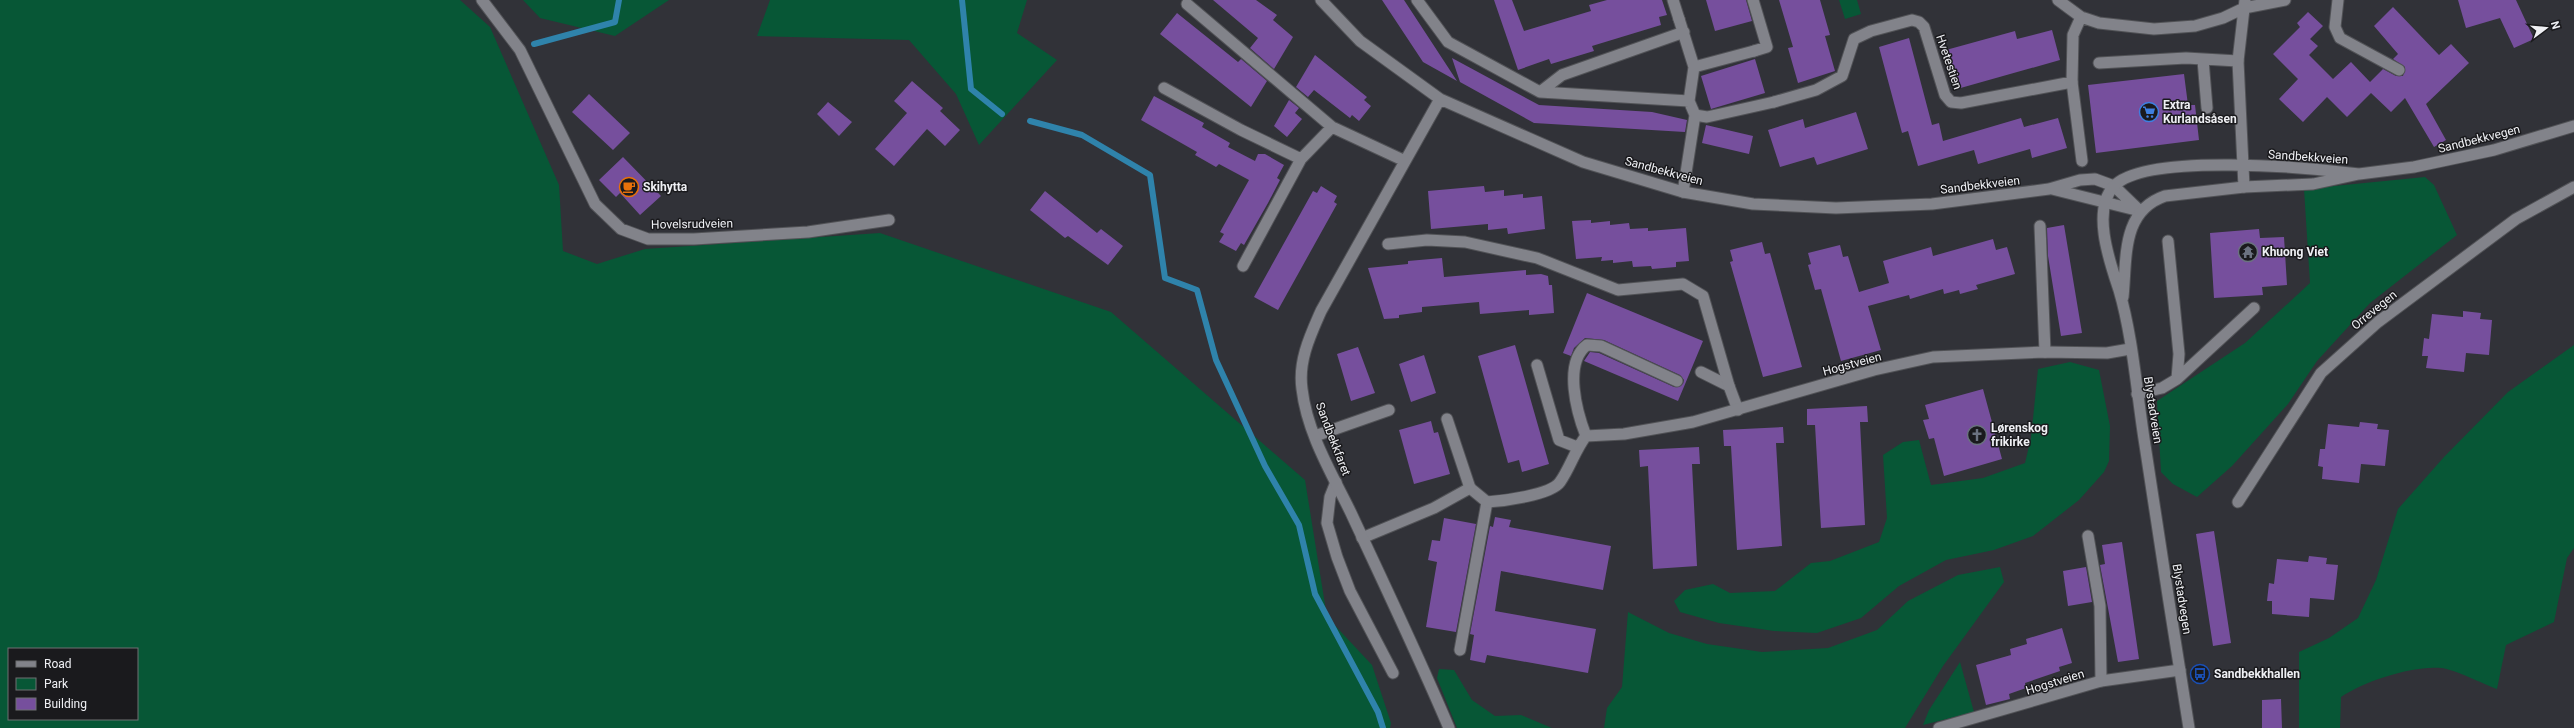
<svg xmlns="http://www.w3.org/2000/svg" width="2574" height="728" font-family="Roboto,sans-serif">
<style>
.green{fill:#075736;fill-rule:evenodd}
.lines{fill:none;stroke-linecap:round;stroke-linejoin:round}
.stream{stroke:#2f83ab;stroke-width:6}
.building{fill:#764f9d}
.service-casing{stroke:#515256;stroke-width:13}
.minor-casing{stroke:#515256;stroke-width:13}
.secondary-casing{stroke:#515256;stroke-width:13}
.service{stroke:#82838a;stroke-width:11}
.minor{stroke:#82838a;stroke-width:11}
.secondary{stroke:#82838a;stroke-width:11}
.labels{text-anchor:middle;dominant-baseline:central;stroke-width:3;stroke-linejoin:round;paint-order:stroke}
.street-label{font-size:12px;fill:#eff0f4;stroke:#1a1a1d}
.poi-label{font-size:12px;font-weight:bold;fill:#eff0f4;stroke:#1a1a1d;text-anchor:start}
</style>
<rect width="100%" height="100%" fill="#313238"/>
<!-- green -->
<path class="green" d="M 0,0 L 460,0 L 490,27 L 559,185 L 563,251 L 597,264 L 645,249 L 880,233 L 1111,312 L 1305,480 L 1327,617 L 1372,665 L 1391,723 L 1390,728 L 0,728 ZM 9,649 L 137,649 L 137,719 L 9,719 Z
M 523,0 L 669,0 L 615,36 L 540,18 Z
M 770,0 L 1027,0 L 1017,33 L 1057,60 L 979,145 L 956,94 L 909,40 L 757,36 Z
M 1839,0 L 1857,0 L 1861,14 L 1845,19 Z
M 2425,177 L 2434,185 L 2457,235 L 2370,303 L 2317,361 L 2288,404 L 2232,466 L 2197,497 L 2173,484 L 2161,472 L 2157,401 L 2245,343 L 2310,283 L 2304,189 Z
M 2574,345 L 2574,548 L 2567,558 L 2554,622 L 2506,645 L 2497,689 C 2483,684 2454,669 2441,668 C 2414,665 2364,681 2341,697 L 2340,728 L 2299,728 L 2299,652 L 2329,638 L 2358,618 L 2376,580 L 2398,509 L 2444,457 L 2508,392 Z
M 2070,362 L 2099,370 L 2110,426 L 2109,461 L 2104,472 L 2079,500 L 2033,536 L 1994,550 L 1946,560 L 1899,586 L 1861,618 L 1817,633 L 1774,631 L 1719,623 L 1680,612 L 1674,601 L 1685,590 L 1713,584 L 1730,593 L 1775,591 L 1811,563 L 1830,561 L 1879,542 L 1887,518 L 1883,455 L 1903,442 L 1919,440 L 1931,485 L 1983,478 L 2025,463 L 2031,438 L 2038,369 Z
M 2000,567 L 2004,582 L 1943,666 L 1905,728 L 1604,728 L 1607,708 L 1622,687 L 1628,612 L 1669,633 L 1707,644 L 1762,652 L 1828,648 L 1877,630 L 1908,601 L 1958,575 Z
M 1960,662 L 1974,712 L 1923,725 L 1929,710 Z
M 1439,669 L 1454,670 L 1472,700 L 1495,716 L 1521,715 L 1552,728 L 1457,728 L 1437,678 Z"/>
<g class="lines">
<!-- stream -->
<path class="stream" d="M 962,0 L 971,89 L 1002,114
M 534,44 L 615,22 L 619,0
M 1030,121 L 1082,135 L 1150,175 L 1165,278 L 1197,290 L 1216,360 L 1265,466 L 1299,525 L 1315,594 L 1378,712 L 1383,728"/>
</g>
<!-- building -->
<path class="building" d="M 1213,0 L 1256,0 L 1277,15 L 1273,20 L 1293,37 L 1274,69 L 1250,48 L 1258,38 Z
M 1382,0 L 1404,0 L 1457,81 L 1423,62 Z
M 1494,0 L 1512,0 L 1524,31 L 1591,11 L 1589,5 L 1607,0 L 1662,0 L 1667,15 L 1659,17 L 1661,25 L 1592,46 L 1594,51 L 1551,64 L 1549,59 L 1518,70 Z
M 1706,0 L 1746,0 L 1752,21 L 1715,31 Z
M 1779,0 L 1820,0 L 1830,35 L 1825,36 L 1835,71 L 1798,83 L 1788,48 L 1793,47 Z
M 2458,0 L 2516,0 L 2534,39 L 2514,48 L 2500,18 L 2466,28 Z
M 2393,7 L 2439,55 L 2451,44 L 2469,63 L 2426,104 L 2446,140 L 2434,147 L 2405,98 L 2391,112 L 2371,93 L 2347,117 L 2327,97 L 2303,122 L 2279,99 L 2298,79 L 2273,54 L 2300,27 L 2297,23 L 2308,12 L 2323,26 L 2310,39 L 2318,46 L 2309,55 L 2333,79 L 2351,62 L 2370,82 L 2383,69 L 2396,76 L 2403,76 L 2405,67 L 2393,59 L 2398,54 L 2374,26 Z
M 1177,13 L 1238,62 L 1241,59 L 1267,81 L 1251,107 L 1160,34 Z
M 2052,30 L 2060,60 L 1957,89 L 1946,50 L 2015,31 L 2017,39 Z
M 1909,38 L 1932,125 L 1939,123 L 1943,141 L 2021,118 L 2024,127 L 2058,118 L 2067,148 L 2032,158 L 2030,149 L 1978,164 L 1974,150 L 1918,166 L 1908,131 L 1902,133 L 1879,47 Z
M 1315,55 L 1367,97 L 1364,100 L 1371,106 L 1359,121 L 1352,115 L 1350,118 L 1314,90 L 1308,97 L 1296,87 Z
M 1452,58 L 1539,105 L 1652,112 L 1687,120 L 1685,132 L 1534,123 L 1460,82 Z
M 1755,59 L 1765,93 L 1711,109 L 1701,76 Z
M 2184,74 L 2188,105 L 2195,105 L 2199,140 L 2096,153 L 2088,85 Z
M 912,81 L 943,108 L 940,111 L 960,130 L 945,146 L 927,129 L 894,166 L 875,149 L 907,113 L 894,101 Z
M 589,94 L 630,133 L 613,150 L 572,112 Z
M 1154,96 L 1204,123 L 1202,127 L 1230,143 L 1228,147 L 1255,161 L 1258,154 L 1265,154 L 1284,165 L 1277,178 L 1280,180 L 1268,203 L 1244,245 L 1241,243 L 1236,251 L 1219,242 L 1224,234 L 1220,232 L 1249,180 L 1219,164 L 1216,167 L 1195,155 L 1197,152 L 1141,120 Z
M 1289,100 L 1299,108 L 1295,113 L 1302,119 L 1287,137 L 1274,126 Z
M 828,102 L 852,122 L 839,136 L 817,114 Z
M 1856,112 L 1868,149 L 1817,165 L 1814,157 L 1780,167 L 1768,130 L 1803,119 L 1805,128 Z
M 1706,125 L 1753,136 L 1749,154 L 1702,143 Z
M 623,157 L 661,196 L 640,215 L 620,193 L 616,197 L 599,180 Z
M 1321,186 L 1337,196 L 1334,202 L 1337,204 L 1278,310 L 1254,297 L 1313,191 L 1317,193 Z
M 1484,186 L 1485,192 L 1504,190 L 1504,196 L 1523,194 L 1523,198 L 1542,196 L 1545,229 L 1508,234 L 1507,228 L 1488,230 L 1488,224 L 1431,229 L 1428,191 Z
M 1045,191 L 1097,233 L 1101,229 L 1123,246 L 1108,265 L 1068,236 L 1065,238 L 1030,210 Z
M 1591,220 L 1591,223 L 1610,221 L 1610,225 L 1629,223 L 1630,229 L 1648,228 L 1648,231 L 1686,228 L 1689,261 L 1676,262 L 1676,267 L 1652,269 L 1651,266 L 1633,267 L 1632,261 L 1613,263 L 1613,260 L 1601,261 L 1602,257 L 1576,259 L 1572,221 Z
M 2064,225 L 2082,333 L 2061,336 L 2048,256 L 2047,228 Z
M 2259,229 L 2260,238 L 2284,237 L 2287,285 L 2262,287 L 2263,295 L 2214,298 L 2210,233 Z
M 1993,239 L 1996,250 L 2007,247 L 2015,274 L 1976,285 L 1978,289 L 1960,294 L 1959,290 L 1944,294 L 1943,289 L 1910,299 L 1909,295 L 1868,306 L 1881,350 L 1841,361 L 1821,289 L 1815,290 L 1808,265 L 1811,264 L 1808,253 L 1840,245 L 1843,257 L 1848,256 L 1859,292 L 1889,283 L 1883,261 L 1931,247 L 1933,256 Z
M 1762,242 L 1765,254 L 1770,253 L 1802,367 L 1763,377 L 1730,262 L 1733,261 L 1730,250 Z
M 1442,258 L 1444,277 L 1526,270 L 1526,275 L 1541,274 L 1548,276 L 1549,285 L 1552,285 L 1554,313 L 1529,315 L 1529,310 L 1480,314 L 1479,302 L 1422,307 L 1422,312 L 1399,315 L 1399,318 L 1384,319 L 1368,268 L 1408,264 L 1408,261 Z
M 1587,293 L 1703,341 L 1678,401 L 1584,361 L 1590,352 L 1599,353 L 1674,387 L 1683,384 L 1684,380 L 1680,375 L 1604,340 L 1585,338 L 1574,348 L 1571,356 L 1563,353 Z
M 2463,311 L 2481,313 L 2480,319 L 2492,320 L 2489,355 L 2466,353 L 2464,372 L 2426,368 L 2428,356 L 2422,356 L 2424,338 L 2429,339 L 2432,314 L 2463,317 Z
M 1515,345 L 1549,464 L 1522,472 L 1519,460 L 1508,463 L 1478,356 Z
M 1358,347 L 1375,393 L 1351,401 L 1337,354 Z
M 1424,355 L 1436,393 L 1411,402 L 1399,364 Z
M 1983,389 L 2002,459 L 1944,476 L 1934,438 L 1929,439 L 1923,420 L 1929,419 L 1925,405 Z
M 1867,406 L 1868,422 L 1860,422 L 1865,525 L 1821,528 L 1815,425 L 1807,425 L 1807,409 Z
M 1431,421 L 1434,433 L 1438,432 L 1450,474 L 1414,484 L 1399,430 Z
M 2360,422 L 2378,424 L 2377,429 L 2389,430 L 2385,466 L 2361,464 L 2359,483 L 2322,479 L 2323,467 L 2318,466 L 2320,449 L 2325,449 L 2328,424 L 2359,427 Z
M 1783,427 L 1784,443 L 1776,443 L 1782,546 L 1737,550 L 1731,446 L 1724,446 L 1723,430 Z
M 1699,447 L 1700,464 L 1692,464 L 1697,566 L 1653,569 L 1648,466 L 1640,467 L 1639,450 Z
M 1495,517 L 1511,520 L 1509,527 L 1611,546 L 1603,590 L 1501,571 L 1495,611 L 1596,629 L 1588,673 L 1487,655 L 1485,663 L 1470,660 L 1474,635 L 1470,634 L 1490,526 L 1493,527 Z
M 1444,518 L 1476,524 L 1456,632 L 1426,627 L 1437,562 L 1428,560 L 1432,540 L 1440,541 Z
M 2214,531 L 2231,643 L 2213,646 L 2196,534 Z
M 2122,542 L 2139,659 L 2118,662 L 2100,565 L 2105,564 L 2102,545 Z
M 2309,556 L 2327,558 L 2326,564 L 2338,565 L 2334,600 L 2310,598 L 2309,617 L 2272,614 L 2272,601 L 2267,601 L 2269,583 L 2274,584 L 2277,559 L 2308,562 Z
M 2086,567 L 2092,602 L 2068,606 L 2063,571 Z
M 2062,628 L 2072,663 L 2059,667 L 2060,671 L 2025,683 L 2026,688 L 2009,694 L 2010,699 L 1986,705 L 1976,665 L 2011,655 L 2010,649 L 2027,644 L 2026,639 Z
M 2281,699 L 2282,728 L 2262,728 L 2262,700 Z"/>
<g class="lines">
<!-- service casing -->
<g class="service-casing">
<path id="service" d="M 1417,0 L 1448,42 L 1540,92 L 1689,101 L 1695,115 L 1683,192
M 2338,0 L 2335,27 L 2340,38 L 2399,70
M 1679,19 L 1694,67
M 2203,60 L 2207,108
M 2099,63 L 2186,58 L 2238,61
M 2072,82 L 2082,161
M 1540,92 L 1562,75 L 1684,32
M 1689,101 L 1694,67 L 1754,51
M 1695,115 L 1707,117 L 1774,102
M 2040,226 L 2045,352
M 1701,372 L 1729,386 L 1738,410
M 2177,379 L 2254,308
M 2137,394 L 2162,388 L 2177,379 L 2179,354 L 2168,241
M 1315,436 L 1389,410
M 1586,436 C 1577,413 1563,363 1587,345 L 1601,346 L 1677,381
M 1336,482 L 1330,497 L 1327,523 L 1337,557 L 1350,591 L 1393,673
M 2088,536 L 2100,606 L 2101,681
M 1362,538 L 1434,508 L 1470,488 L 1487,502 L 1460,650"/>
</g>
<!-- minor casing -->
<g class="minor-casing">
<path id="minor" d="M 482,0 L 520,50 L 595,204 L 621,229 L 648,239 L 694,239 L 808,232 L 889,220
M 1321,0 L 1360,41 L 1440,99 L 1583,162 L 1683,192 L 1753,204 L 1836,208 L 1932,204 L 2049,189 L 2080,180 L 2095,179 L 2114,186 L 2140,211
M 1673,0 L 1679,19
M 1753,0 L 1767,47 L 1754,51
M 2058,0 L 2081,17 L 2099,23 L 2154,29 L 2195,26 L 2223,18 L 2244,8 L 2285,0
M 1187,4 L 1332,127
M 1164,88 L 1241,130 L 1301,159
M 1440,99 L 1321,311 C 1310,336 1298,361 1302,389 C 1307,433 1332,474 1351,513 C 1384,584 1418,655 1449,728
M 1774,102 L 1816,90 L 1842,76 L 1854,39 L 1871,31 L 1912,20 L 1919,22 L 1924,27 L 1945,95 L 1951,102 L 1961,103 L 2072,82 L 2073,35 L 2081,17
M 2244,187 L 2238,61 L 2245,0
M 2052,189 L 2140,211
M 1388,244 L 1427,240 L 1465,242 L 1537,258 L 1618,290 L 1683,284 L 1703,296 L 1729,386
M 1243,266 L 1301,159 L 1332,127 L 1405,161
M 1537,365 L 1559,440 L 1577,447
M 1447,419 L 1470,488
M 1487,502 C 1503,501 1551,495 1560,482 C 1570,468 1575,450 1586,436 L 1624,434 L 1693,422 L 1874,370 L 1933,357 L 2045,352 L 2107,353 L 2130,349
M 2238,502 L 2321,373 L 2378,322 L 2516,219 L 2574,187
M 1939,728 L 2101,681 L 2180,670"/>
</g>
<!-- secondary casing -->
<g class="secondary-casing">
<path id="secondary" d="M 2123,297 C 2127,258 2121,211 2165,196 L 2244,187 L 2313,184 L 2359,174 L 2414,167 L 2494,150 L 2574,126
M 2189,728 C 2174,634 2159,539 2145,445 C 2137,396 2133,337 2119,290 C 2110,263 2091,210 2114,186 C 2146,152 2313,168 2359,174"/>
</g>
<!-- service -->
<use href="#service" class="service"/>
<!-- minor -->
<use href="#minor" class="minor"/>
<!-- secondary -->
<use href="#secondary" class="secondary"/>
</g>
<!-- icons -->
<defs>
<g id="supermarket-ring" transform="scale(1)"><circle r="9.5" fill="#1a1a1d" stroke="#3f7fe0" stroke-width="1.5"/><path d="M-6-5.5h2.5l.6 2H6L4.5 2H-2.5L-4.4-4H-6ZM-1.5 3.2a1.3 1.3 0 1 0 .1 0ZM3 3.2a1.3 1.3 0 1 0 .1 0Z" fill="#3f7fe0"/></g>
<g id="cafe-ring" transform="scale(1)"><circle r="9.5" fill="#1a1a1d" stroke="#e8710a" stroke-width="1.5"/><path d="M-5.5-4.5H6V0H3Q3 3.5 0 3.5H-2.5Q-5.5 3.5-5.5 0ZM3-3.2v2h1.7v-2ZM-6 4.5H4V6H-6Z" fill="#e8710a"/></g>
<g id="temple-ring" transform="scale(1)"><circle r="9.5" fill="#1a1a1d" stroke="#6b7280" stroke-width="1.5"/><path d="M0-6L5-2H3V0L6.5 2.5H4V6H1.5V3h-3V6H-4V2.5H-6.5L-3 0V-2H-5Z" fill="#6b7280"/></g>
<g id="church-ring" transform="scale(1)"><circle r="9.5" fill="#1a1a1d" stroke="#6b7280" stroke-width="1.5"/><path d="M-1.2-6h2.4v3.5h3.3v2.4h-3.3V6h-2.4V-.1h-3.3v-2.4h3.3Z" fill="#6b7280"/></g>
<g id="bus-ring" transform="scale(1)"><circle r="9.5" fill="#1a1a1d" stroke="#1a4fb4" stroke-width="1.5"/><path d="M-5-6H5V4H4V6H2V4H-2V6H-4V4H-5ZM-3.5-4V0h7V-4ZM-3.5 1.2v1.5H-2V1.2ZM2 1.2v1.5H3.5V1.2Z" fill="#1a4fb4"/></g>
</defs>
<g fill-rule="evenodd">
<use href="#supermarket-ring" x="2149" y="112"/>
<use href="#cafe-ring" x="629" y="187"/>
<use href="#temple-ring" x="2248" y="252"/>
<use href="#church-ring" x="1977" y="435"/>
<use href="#bus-ring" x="2200" y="674"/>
</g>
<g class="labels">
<!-- street labels -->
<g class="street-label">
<text transform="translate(1949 62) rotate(71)">Hvetestien</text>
<text transform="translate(2479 139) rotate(-14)">Sandbekkvegen</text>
<text transform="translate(2308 157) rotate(4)">Sandbekkveien</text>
<text transform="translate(1664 171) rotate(15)">Sandbekkveien</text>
<text transform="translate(1980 185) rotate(-7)">Sandbekkveien</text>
<text transform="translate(692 224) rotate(-1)">Hovelsrudveien</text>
<text transform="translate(2374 310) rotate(-39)">Orrevegen</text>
<text transform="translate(1852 364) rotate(-15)">Hogstveien</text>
<text transform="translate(2153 410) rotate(81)">Blystadveien</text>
<text transform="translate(1333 439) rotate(69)">Sandbekkfaret</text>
<text transform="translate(2182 599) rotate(81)">Blystadvegen</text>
<text transform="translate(2055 682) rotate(-17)">Hogstveien</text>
</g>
<!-- poi labels -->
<g class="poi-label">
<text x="2163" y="105">Extra<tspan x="2163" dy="14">Kurlandsåsen</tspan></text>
<text x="643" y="187">Skihytta</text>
<text x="2262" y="252">Khuong Viet</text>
<text x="1991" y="428">Lørenskog<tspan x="1991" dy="14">frikirke</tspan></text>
<text x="2214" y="674">Sandbekkhallen</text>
</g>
</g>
<!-- legend -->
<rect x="8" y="648" width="130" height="72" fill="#1a1a1d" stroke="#6f7073"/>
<rect x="16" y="661" width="20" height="6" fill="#82838a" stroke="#6f7073"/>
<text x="44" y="668" font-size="12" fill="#eff0f4">Road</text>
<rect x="16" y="678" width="20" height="12" fill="#075736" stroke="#6f7073"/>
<text x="44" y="688" font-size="12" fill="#eff0f4">Park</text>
<rect x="16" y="698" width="20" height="12" fill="#764f9d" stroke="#6f7073"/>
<text x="44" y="708" font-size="12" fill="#eff0f4">Building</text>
<!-- north arrow -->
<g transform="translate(2546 28) rotate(74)" stroke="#1a1a1d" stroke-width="3" paint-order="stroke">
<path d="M0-3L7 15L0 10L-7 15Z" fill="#eff0f4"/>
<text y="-6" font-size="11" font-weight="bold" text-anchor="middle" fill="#eff0f4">N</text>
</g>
</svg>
